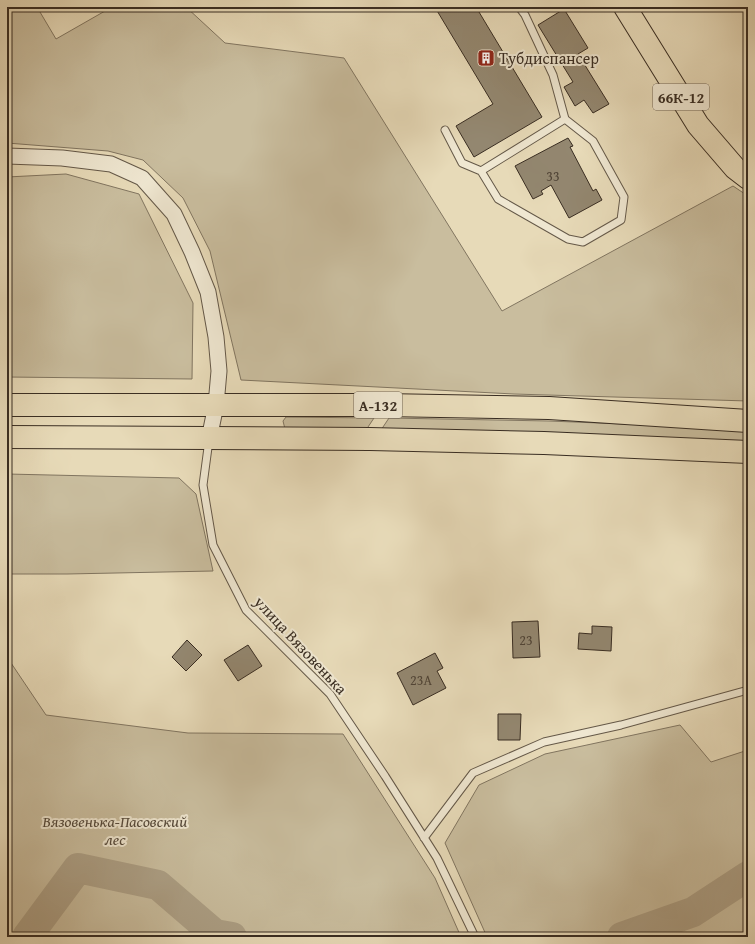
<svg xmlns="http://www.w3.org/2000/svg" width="755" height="944" font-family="'Gentium Book Plus',serif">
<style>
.green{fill:#c9bd9e;stroke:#817560}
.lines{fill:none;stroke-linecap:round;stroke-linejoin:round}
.river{stroke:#ac9f85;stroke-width:30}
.building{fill:#938770;stroke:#392d22}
.lane-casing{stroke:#645848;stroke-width:9}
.street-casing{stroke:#645848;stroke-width:17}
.primary-casing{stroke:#392d22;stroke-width:24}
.lane{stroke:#efe7d1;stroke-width:7}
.street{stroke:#efe7d1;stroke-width:15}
.primary{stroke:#e7dab8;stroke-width:22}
.labels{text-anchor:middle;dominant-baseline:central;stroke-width:4;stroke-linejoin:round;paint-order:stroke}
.number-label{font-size:14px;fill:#504436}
.shield{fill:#efe7d1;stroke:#706556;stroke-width:1}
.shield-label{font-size:15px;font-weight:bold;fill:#392d22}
.poi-label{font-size:16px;fill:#392d22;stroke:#efe7d1;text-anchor:start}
.street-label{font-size:16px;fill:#392d22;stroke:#efe7d1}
.park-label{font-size:16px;font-style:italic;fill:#564a3b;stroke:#efe7d1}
</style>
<rect width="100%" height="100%" fill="#e7dab8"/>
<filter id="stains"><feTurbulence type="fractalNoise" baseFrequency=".005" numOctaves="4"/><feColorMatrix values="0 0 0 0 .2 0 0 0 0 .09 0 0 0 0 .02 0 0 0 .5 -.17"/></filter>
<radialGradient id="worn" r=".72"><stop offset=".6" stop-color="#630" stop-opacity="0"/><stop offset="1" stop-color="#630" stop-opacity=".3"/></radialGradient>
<!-- green -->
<path class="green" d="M 7,7 L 37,7 L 56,39 L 112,7 L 186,7 L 225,43 L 344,58 L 502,311 L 733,186 L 748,196 L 748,401 L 514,394 L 241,380 L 210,251 L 183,198 L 143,160 L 108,151 L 7,143 Z
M 66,174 L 139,194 L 193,303 L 192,379 L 7,377 L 7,177 Z
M 286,417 L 374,418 L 366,430 L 285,429 L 283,421 Z
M 389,418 L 549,421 L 748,429 L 748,443 L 381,430 Z
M 7,474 L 179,478 L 196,494 L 213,571 L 67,574 L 7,574 Z
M 7,657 L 46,715 L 188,733 L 343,734 L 435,878 L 461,937 L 7,937 Z
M 680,725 L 711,762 L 748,750 L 748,937 L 487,937 L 445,843 L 479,785 L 545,754 Z"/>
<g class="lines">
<!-- river -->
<path class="river" d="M 27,937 L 78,868 L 158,885 L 215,934 L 232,937
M 622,937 L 693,912 L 748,876"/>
</g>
<!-- building -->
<path class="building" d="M 439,7 L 488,7 L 479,12 L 542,117 L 474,157 L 456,126 L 493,104 L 436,9 Z
M 564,9 L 588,48 L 578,54 L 609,104 L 593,113 L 584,100 L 575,106 L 564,87 L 573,82 L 538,25 Z
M 568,138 L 573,146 L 570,147 L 593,191 L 596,189 L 602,200 L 569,218 L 551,185 L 541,191 L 543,194 L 533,199 L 515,166 Z
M 538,621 L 540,657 L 513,658 L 512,622 Z
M 592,626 L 612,627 L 611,651 L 578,649 L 579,633 L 592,634 Z
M 187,640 L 202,655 L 186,671 L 172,657 Z
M 248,645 L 262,666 L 238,681 L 224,660 Z
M 435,653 L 443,668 L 437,671 L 446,688 L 413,705 L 397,673 Z
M 498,714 L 521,714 L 520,740 L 498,740 Z"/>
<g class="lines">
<!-- lane casing -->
<g class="lane-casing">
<path id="lane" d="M 519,7 L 525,15 L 553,75 L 565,119 L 593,141 L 624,197 L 621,220 L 583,242 L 568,239 L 498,199 L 481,171 L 565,119
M 445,130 L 462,163 L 481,171
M 209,440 L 203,485 L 213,545 L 246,610 L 330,694 L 385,776 L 437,858 L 475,937
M 424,838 L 473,773 L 544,742 L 621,725 L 748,690"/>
</g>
<!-- street casing -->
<g class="street-casing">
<path id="street" d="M 7,156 L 62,158 L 111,164 L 142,178 L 174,214 L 192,252 L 208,292 L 216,337 L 219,371 L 216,405 L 209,439"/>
</g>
<!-- primary casing -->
<g class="primary-casing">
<path id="primary" d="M 625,7 L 698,125 L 735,168 L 748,178
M 7,405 L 384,405 L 549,408 L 748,421
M 7,437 L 370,439 L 544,443 L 748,452"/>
</g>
<!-- lane -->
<use href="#lane" class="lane"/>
<!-- street -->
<use href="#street" class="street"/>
<!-- primary -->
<use href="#primary" class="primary"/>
</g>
<!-- icons -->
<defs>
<g id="building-square" transform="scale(0.9)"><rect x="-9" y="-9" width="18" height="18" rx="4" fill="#8f2418" stroke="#efe7d1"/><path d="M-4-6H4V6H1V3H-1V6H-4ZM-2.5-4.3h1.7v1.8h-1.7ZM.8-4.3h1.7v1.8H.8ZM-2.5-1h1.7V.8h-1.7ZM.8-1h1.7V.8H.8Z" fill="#fff"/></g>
</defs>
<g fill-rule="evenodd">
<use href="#building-square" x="486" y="58"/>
</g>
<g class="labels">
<!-- number labels -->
<g class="number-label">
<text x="553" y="176">33</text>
<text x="526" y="640">23</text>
<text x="421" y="680">23А</text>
</g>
<!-- shield labels -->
<g class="shield">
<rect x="653" y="84" width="56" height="26" rx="3"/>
<rect x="354" y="392" width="48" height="26" rx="3"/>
</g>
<g class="shield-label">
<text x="681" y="97">66К-12</text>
<text x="378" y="405">А-132</text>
</g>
<!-- poi labels -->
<g class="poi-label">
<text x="499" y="58">Тубдиспансер</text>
</g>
<!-- street labels -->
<g class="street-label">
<text transform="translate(301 645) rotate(47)">улица Вязовенька</text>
</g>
<!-- park labels -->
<g class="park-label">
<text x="115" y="821">Вязовенька-Пасовский<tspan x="115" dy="18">лес</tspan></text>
</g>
</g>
<!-- margin -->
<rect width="755" height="944" fill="none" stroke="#e7dab8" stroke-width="24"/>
<rect x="8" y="8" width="739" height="928" fill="none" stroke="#392d22" stroke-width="2"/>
<rect x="12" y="12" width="731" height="920" fill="none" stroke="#392d22"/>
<rect width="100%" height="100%" filter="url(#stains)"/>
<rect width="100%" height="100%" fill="url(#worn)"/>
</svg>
